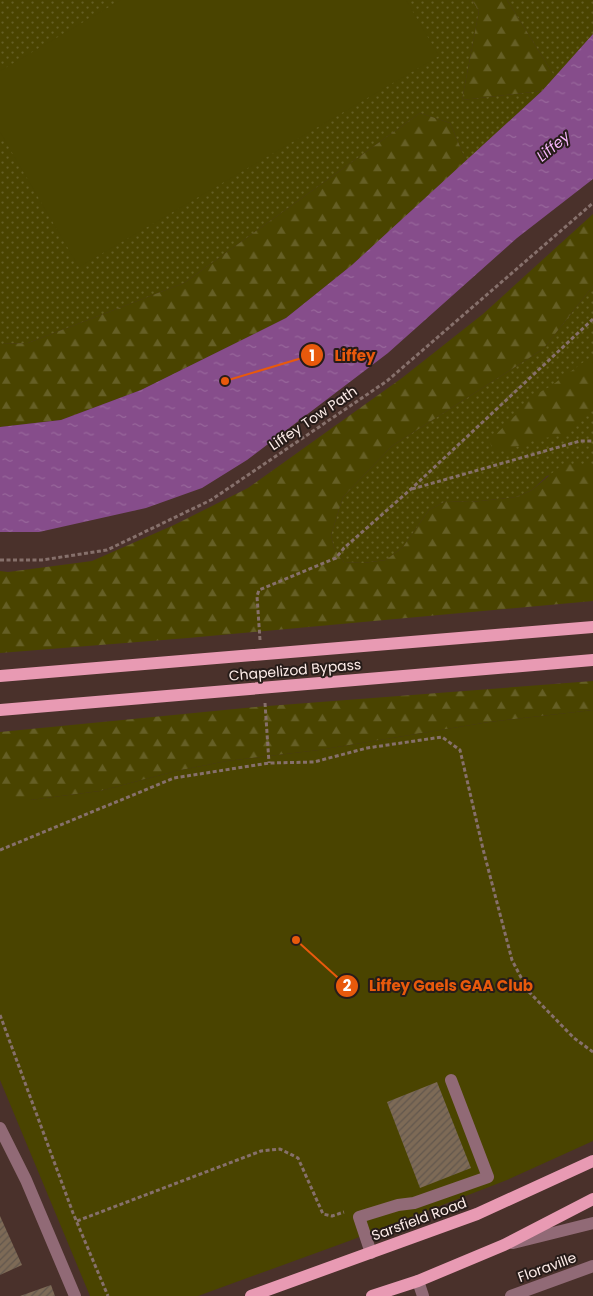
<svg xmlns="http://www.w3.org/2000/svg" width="593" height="1296" font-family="Poppins,sans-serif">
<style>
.grass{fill:url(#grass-dots)}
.forest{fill:url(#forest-firs)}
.garden{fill:#4a4400}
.water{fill:url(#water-ripples)}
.building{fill:url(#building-hatch)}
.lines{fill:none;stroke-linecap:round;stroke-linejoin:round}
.path{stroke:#86706b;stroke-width:3;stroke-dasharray:4 2.5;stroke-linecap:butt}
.minor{stroke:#916a76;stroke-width:12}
.major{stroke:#e89ab3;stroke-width:12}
.labels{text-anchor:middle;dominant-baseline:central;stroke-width:4;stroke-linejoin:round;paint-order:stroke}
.street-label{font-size:14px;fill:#fdece8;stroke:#271c19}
.water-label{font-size:15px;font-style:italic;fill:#f4b5f9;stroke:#271c19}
.leader{fill:none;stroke:#e8590c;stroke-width:2}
.callout-dot{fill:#e8590c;stroke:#271c19;stroke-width:2}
.mark-label{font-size:15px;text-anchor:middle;font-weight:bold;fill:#fff}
.callout-label{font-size:15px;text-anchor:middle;font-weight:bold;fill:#e8590c;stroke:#271c19;stroke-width:4;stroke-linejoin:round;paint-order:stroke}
</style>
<defs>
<pattern id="grass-dots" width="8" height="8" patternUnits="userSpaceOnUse" patternTransform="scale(1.25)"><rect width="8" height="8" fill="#4a4400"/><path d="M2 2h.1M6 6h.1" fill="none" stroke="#655f25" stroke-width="1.8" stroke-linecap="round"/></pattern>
<pattern id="forest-firs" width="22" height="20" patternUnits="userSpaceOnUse" patternTransform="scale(1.25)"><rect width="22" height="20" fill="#4a4400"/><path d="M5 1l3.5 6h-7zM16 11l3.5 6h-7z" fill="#655f25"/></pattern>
<pattern id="water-ripples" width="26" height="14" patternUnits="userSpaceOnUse" patternTransform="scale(1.25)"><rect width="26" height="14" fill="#864d8b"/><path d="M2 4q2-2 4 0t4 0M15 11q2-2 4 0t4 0" fill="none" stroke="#98679b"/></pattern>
<pattern id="building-hatch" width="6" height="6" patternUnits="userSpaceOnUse" patternTransform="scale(1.25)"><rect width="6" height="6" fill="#7d6a56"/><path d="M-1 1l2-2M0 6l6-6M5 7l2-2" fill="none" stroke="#62574d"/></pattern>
</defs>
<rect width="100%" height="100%" fill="#4a312b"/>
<!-- grass -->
<path class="grass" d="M 0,0 L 472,0 L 479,11 L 462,100 L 542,91 L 466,161 L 450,123 L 420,113 L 184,283 L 28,343 L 0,344 Z
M 507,0 L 593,0 L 593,34 L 555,77 Z
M 593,286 L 593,465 L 547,476 L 532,490 L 516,497 L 471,502 L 446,501 L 429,510 L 403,547 L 386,560 L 363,563 L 344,562 L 334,548 L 331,535 L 343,497 L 392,446 L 543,349 Z"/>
<!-- forest -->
<path class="forest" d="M 472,0 L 507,0 L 555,77 L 542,91 L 462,100 L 479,11 Z
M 420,113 L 450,123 L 466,161 L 352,265 L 286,318 L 141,390 L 61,420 L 0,427 L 0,344 L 28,343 L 184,283 Z
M 593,214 L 593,286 L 543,349 L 392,446 L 343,497 L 331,535 L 334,548 L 344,562 L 363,563 L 386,560 L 403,547 L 429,510 L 446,501 L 471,502 L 516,497 L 532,490 L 563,464 L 593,465 L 593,601 L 188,638 L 0,653 L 0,571 L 8,572 L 92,561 L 174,525 L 248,488 L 402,378 L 483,314 Z
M 593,355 L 593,410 L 574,423 L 567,435 C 558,436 548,437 539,439 C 521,444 512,451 492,451 L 490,440 L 520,411 L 531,397 L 551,386 Z
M 593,681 L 593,710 L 489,722 L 319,750 L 227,761 L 176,771 L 100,791 L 30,800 L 0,800 L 0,732 L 255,707 Z"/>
<!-- garden -->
<path class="garden" d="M 121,0 L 406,0 L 439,56 L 79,267 L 0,132 L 0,71 Z
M 593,710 L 593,1141 L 507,1180 L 349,1241 L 198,1296 L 90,1296 L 0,1080 L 0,800 L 30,800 L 100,791 L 176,771 L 227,761 L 319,750 L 489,722 Z"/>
<!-- water -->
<path class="water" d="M 593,34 L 593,179 L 517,238 L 388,353 L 247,460 L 202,488 L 146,508 L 39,532 L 0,532 L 0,427 L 61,420 L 141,390 L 286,318 L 352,265 L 542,91 Z"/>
<!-- building -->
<path class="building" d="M 437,1082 L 471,1168 L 420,1188 L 387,1102 Z
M 0,1216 L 22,1265 L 0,1275 Z
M 51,1285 L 55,1296 L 20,1296 Z"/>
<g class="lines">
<!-- path -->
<path class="path" d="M 412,489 L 580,441 L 593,441
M 0,560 L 42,560 L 107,550 L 211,500 L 387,381 L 593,203
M 260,640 L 257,596 L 259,590 L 336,558 L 344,548 L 411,489 L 593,319
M 265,703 L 269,763
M 0,850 L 174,778 L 269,763 L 314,762 L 367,748 L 442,737 L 460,750 L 483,849 L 512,960 L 528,991 L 574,1038 L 593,1052
M 0,1015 L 73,1213 L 108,1296
M 77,1221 L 261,1151 L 280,1149 L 298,1158 L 323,1214 L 332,1216 L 344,1212"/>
<!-- minor -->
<path class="minor" d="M 0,1128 L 26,1180 L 75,1296
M 513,1243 L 593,1223
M 371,1253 L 359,1217 L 398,1205 L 414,1203 L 488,1177 L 451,1080
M 418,1281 L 423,1296
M 511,1296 L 593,1266"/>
<!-- major -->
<path class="major" d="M 0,676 L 593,627
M 0,710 L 593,660
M 251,1296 L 477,1214 L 593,1161
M 372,1296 L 418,1281 L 504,1245 L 593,1199"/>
</g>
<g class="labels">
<!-- street labels -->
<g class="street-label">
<text transform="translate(313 418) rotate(-34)">Liffey Tow Path</text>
<text transform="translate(295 670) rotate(-5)">Chapelizod Bypass</text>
<text transform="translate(419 1219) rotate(-20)">Sarsfield Road</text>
<text transform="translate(547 1267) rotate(-20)">Floraville</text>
</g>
<!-- water labels -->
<g class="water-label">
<text transform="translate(553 146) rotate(-40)">Liffey</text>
</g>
</g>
<!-- callouts -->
<path class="leader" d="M225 381L312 355M296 940L347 986"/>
<g class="callout-dot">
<circle cx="225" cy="381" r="5"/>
<circle cx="296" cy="940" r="5"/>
<circle cx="312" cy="355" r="12"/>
<circle cx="347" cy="986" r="12"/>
</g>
<g class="mark-label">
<text x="312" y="361">1</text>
<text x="347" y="991">2</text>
</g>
<g class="callout-label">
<text x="355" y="361">Liffey</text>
<text x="451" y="991">Liffey Gaels GAA Club</text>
</g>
</svg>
